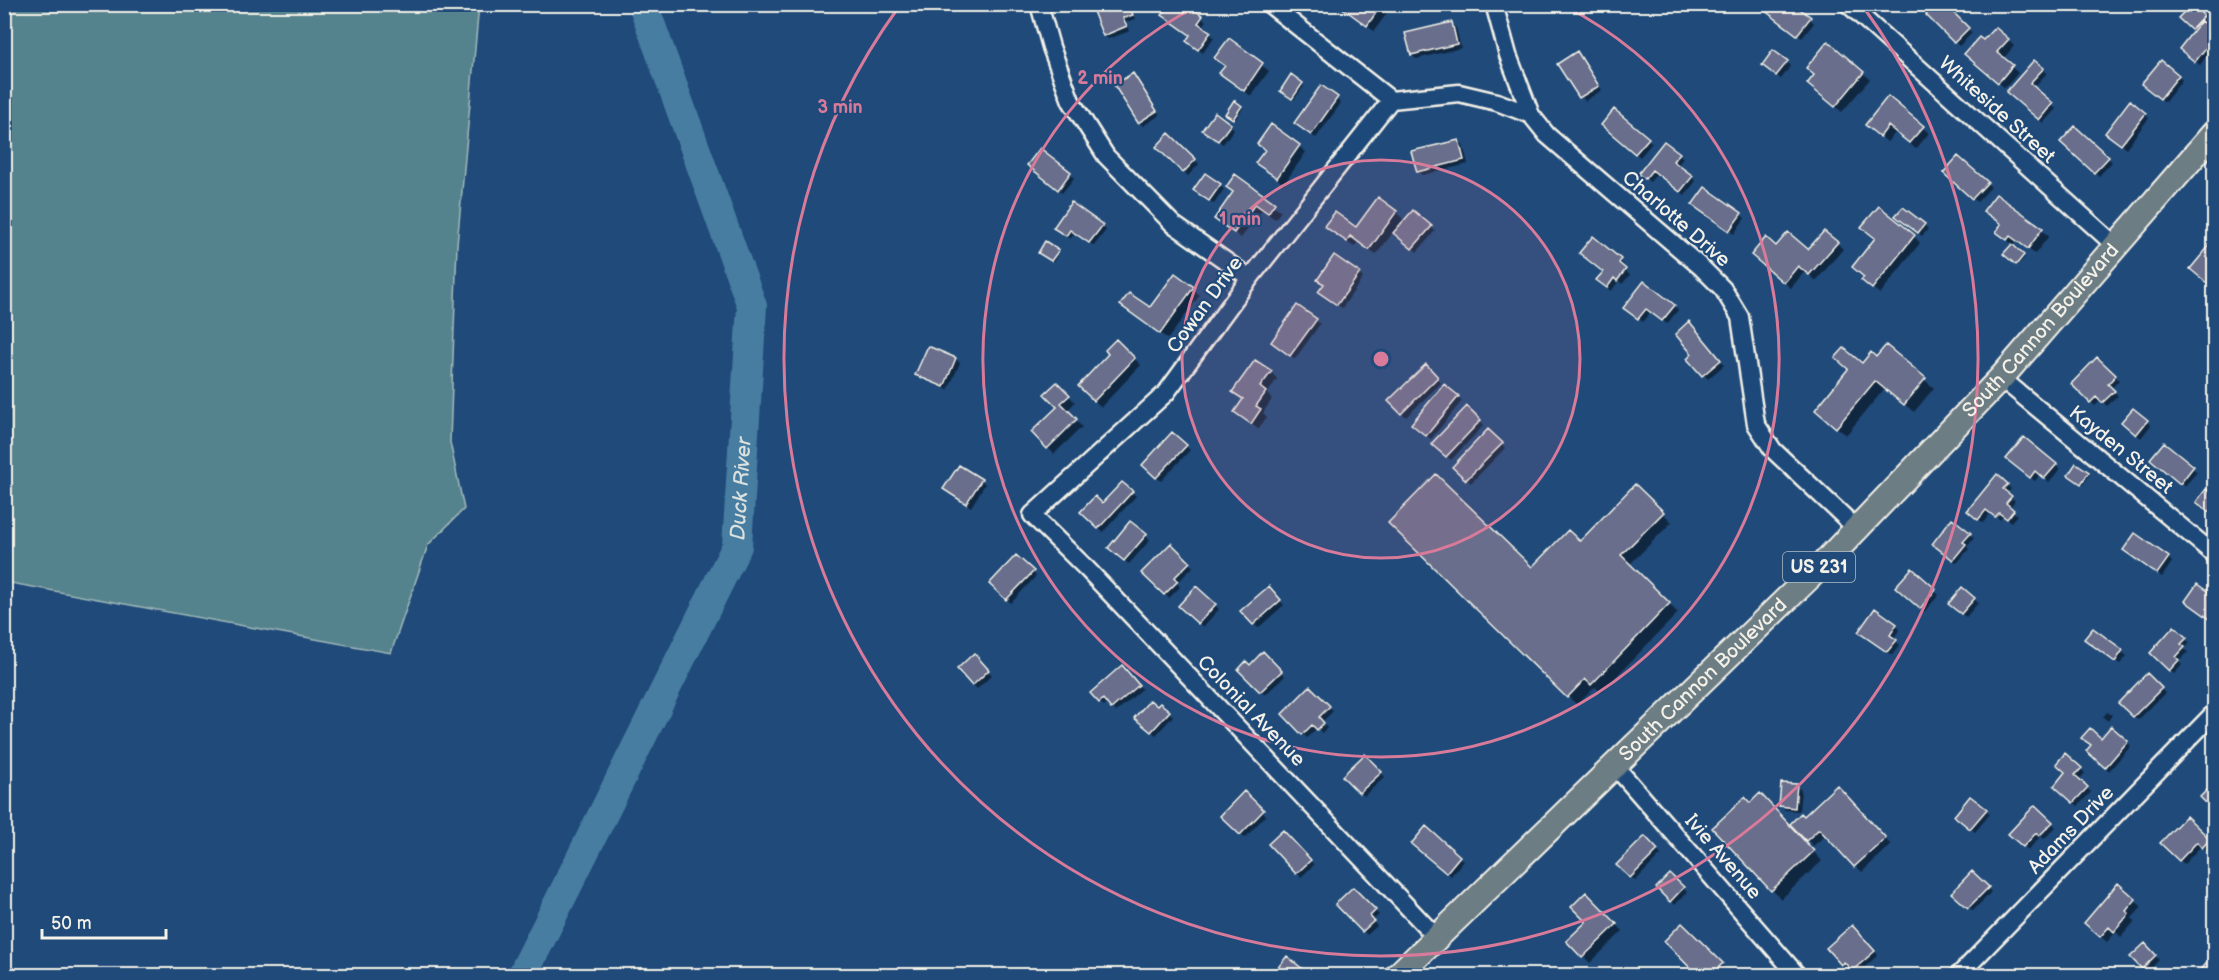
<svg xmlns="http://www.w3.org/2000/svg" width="2219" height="980" font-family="'Balsamiq Sans',sans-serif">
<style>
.green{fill:#55838d;stroke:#a4baba;stroke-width:1.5}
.shadow{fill:#0007}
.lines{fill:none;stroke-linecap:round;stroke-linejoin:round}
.river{stroke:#467da1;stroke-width:30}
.building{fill:#676e8b;stroke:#f4f1e8;stroke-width:1.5}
.minor-casing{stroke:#f4f1e8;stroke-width:21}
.highway-casing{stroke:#f4f1e8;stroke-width:28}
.minor{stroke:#1f4a7a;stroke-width:16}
.highway{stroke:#6d7d84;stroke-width:24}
.ring{fill:none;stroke:#d87a9a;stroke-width:3}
.labels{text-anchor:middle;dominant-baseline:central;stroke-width:4.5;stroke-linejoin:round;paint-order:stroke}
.shield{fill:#1f4a7a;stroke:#b4bfc7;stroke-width:1.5}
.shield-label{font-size:18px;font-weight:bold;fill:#f4f1e8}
.street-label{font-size:20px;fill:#f4f1e8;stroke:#1f4a7a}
.water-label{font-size:21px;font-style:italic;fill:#dae0dd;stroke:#1f4a7a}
.centre{fill:#d87a9a;stroke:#1f4a7a;stroke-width:3}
.ring-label{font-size:18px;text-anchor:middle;font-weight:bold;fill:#d87a9a;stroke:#1f4a7a;stroke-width:4.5;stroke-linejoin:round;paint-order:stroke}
</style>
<rect width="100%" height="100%" fill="#1f4a7a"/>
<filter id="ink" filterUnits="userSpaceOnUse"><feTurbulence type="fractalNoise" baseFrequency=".0167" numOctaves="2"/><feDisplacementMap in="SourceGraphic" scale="12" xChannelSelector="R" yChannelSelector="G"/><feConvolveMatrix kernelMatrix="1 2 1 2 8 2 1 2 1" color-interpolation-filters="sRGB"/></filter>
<g filter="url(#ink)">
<!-- green -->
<path class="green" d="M 4,5 L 479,5 L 457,245 L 450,442 L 464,509 L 428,545 L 391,653 L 5,582 Z"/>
<!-- shadow -->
<path class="shadow" d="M 1092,4 L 1129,4 L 1136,19 L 1126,22 L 1130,31 L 1108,39 L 1104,35 Z
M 1184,4 L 1206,21 L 1202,28 L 1214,37 L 1203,53 L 1192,45 Z
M 1337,4 L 1385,4 L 1390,9 L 1374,31 Z
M 1910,4 L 1927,4 L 1920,13 Z
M 1943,4 L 1972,33 L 1959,46 L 1928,15 Z
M 2192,6 L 2207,21 L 2203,25 L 2214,33 L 2214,46 L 2200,65 L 2185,53 L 2194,32 L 2180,18 Z
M 1770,14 L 1810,19 L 1814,23 L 1802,38 Z
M 1451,23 L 1456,28 L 1461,48 L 1416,59 L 1412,55 Z
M 1229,40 L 1269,71 L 1251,96 L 1221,73 L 1226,67 L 1216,58 Z
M 2008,40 L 2014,46 L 2003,59 L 2018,73 L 2005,88 L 1973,60 L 1983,43 Z
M 1828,43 L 1870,79 L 1842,112 L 1816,90 L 1816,75 Z
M 1577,53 L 1602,90 L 1585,101 L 1559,64 Z
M 1787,62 L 1791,66 L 1781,79 L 1768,69 Z
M 2035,62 L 2047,73 L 2033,88 L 2056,109 L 2043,123 L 2012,96 Z
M 2161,62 L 2182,80 L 2165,102 L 2147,88 Z
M 1133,75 L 1160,115 L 1143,126 L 1139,122 Z
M 1291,77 L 1304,86 L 1294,100 L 1283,92 Z
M 1321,87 L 1341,103 L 1316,138 L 1300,127 Z
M 1235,102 L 1243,108 L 1235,120 L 1228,115 Z
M 2130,102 L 2149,118 L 2126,148 L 2111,137 Z
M 1867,124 L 1922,127 L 1929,133 L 1916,149 L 1896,132 L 1887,142 Z
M 1230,125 L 1234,129 L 1223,144 L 1208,134 Z
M 1271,126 L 1306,152 L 1284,184 L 1257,163 L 1266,151 L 1259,144 Z
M 2075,128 L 2112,162 L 2099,176 L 2062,142 Z
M 1607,129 L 1648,139 L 1652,143 L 1640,157 Z
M 1169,135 L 1199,164 L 1188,176 L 1158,146 Z
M 1459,141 L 1463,145 L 1468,164 L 1422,175 L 1418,171 Z
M 1041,150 L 1074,178 L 1062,193 L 1033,169 Z
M 1679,154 L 1683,158 L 1677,166 L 1696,181 L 1685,195 L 1657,173 L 1650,182 L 1640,174 Z
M 1958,158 L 1991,187 L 1977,202 L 1945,173 Z
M 1205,175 L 1224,189 L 1214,204 L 1199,194 Z
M 1236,177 L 1281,211 L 1275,219 L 1262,210 L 1241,238 L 1216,218 L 1234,193 Z
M 1705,189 L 1745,218 L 1734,234 L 1698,209 Z
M 1996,196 L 2049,236 L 2035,254 L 2017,241 L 2013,247 L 2025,257 L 2018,265 L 2005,254 L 2013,245 L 1998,232 L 2002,225 L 1985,211 Z
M 1396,212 L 1403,219 L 1394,231 L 1396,233 L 1431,227 L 1435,231 L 1417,252 L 1394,231 L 1376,255 L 1358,242 L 1354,247 L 1326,226 L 1357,229 Z
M 1901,220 L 1924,225 L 1928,229 L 1922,236 Z
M 1102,226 L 1106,230 L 1094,246 L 1075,233 L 1070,239 L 1055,228 Z
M 1914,236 L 1920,243 L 1880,294 L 1870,286 Z
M 1593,238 L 1620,261 L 1624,265 L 1622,268 L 1630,275 L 1622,284 L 1619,281 L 1611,291 L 1602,284 L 1604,273 Z
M 1837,243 L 1843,249 L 1816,281 L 1805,271 L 1791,288 L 1759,261 L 1777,248 L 1808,252 Z
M 1058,251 L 1059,253 L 1053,262 L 1041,254 Z
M 1359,274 L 1363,278 L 1342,308 L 1324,296 L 1325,285 L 1319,280 Z
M 1175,275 L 1200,295 L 1168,339 L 1129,311 L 1150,310 Z
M 1674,306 L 1678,310 L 1667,324 L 1651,311 L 1643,322 L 1625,308 Z
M 1316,320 L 1320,324 L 1295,359 L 1277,346 Z
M 1693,328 L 1724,365 L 1708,379 L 1690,359 L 1695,354 Z
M 1116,341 L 1141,365 L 1101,407 L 1080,386 L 1110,354 Z
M 1886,347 L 1934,388 L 1914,412 L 1885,388 L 1846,435 L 1826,419 L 1862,365 L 1877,359 Z
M 956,359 L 960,363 L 948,390 L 921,378 L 917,374 Z
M 2097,359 L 2119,380 L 2111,389 L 2118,396 L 2107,406 L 2101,400 L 2095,406 L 2073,384 Z
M 1426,366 L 1441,383 L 1406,417 L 1390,401 Z
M 1271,372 L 1277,379 L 1267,394 L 1272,399 L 1263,413 L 1267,417 L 1258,429 L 1243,418 L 1244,401 L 1234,392 Z
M 1057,384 L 1075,402 L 1067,411 L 1082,427 L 1054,454 L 1033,432 L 1059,407 Z
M 1458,397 L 1462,401 L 1431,439 L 1417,428 Z
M 1467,408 L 1484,425 L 1451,460 L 1433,444 Z
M 2133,410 L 2151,425 L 2141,438 L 2127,426 Z
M 1488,431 L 1505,448 L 1471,483 L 1454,467 Z
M 1172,434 L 1190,450 L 1161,481 L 1144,465 Z
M 2164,444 L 2197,472 L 2185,486 L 2156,462 Z
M 2012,463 L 2056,465 L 2060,469 L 2049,482 L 2040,474 L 2035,481 Z
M 2088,473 L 2090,474 L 2083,485 L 2071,477 Z
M 981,480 L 985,484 L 971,507 L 945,489 Z
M 1122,484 L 1136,496 L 1103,532 L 1082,512 L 1102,506 Z
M 2007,485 L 2011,489 L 2007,494 L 2015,501 L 2009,508 L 2017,515 L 2011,522 L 2003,516 L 2000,520 L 1991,512 L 1983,523 L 1973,515 Z
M 1635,486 L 1672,522 L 1629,565 L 1678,613 L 1601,692 L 1595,687 L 1577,705 L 1390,523 L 1532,569 L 1580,543 Z
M 2207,492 L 2214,498 L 2214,508 L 2211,512 L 2198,502 Z
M 1970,534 L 1974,538 L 1967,547 L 1969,549 L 1957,563 L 1938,548 Z
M 1145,535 L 1150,540 L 1129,564 L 1114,552 Z
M 1171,545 L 1193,567 L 1177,583 L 1180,587 L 1169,598 L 1144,573 Z
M 2129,554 L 2168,558 L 2172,562 L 2162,577 Z
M 1017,557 L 1036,576 L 1011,603 L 991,584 Z
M 1912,570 L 1939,595 L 1924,612 L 1901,591 Z
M 1196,588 L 1219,609 L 1203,627 L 1180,606 Z
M 1268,588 L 1284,605 L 1258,628 L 1243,612 Z
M 1974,599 L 1978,603 L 1966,617 L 1954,608 Z
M 1875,610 L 1900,629 L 1893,639 L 1900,645 L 1892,655 L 1864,636 Z
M 2174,628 L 2190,643 L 2184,649 L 2188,652 L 2179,662 L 2182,665 L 2174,674 L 2152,653 Z
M 2093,630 L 2127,656 L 2120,664 L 2090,643 Z
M 1263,654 L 1285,676 L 1265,695 L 1240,670 L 1250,667 Z
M 974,655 L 992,675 L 977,689 L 959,669 Z
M 1126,672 L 1142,689 L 1116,712 L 1108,702 L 1104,706 L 1092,693 Z
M 2147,676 L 2165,693 L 2138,720 L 2120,703 Z
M 1310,688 L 1333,711 L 1322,722 L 1327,728 L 1322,733 L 1317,728 L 1307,738 L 1285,714 Z
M 1161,705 L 1173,716 L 1156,735 L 1140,722 Z
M 2107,712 L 2112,715 L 2108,721 L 2103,717 Z
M 2101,740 L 2127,742 L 2131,746 L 2109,771 L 2092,755 Z
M 2065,755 L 2085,773 L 2079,780 L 2091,792 L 2078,806 L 2056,786 L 2067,772 Z
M 1365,756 L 1385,777 L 1364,796 L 1344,776 Z
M 1796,786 L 1801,790 L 1799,811 L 1785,810 L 1780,805 Z
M 1843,793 L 1891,845 L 1862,872 L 1826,835 L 1813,846 L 1792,824 Z
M 1244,794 L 1266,815 L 1245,838 L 1222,816 Z
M 1769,804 L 1822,861 L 1781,899 L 1714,828 L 1750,805 Z
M 2035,807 L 2056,827 L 2044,839 L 2041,836 L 2028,850 L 2010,834 Z
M 1986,810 L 1990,814 L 1975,832 L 1960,819 Z
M 2186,818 L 2213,845 L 2207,851 L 2202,845 L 2184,864 L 2162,843 Z
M 1283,832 L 1314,865 L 1301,877 L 1270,844 Z
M 1645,838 L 1661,855 L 1635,881 L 1618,865 Z
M 1417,848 L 1459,857 L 1463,861 L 1451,876 Z
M 1972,873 L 1991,892 L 1973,911 L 1953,893 Z
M 1670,876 L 1687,892 L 1675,905 L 1658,888 Z
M 2119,885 L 2142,907 L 2132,918 L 2135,921 L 2121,937 L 2116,932 L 2107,942 L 2092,929 Z
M 1353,889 L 1379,915 L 1372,921 L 1377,926 L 1367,935 L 1337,904 Z
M 1586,894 L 1623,931 L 1590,963 L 1568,941 L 1588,923 Z
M 1682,925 L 1728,971 L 1723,976 L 1700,976 Z
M 1856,931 L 1878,955 L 1857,974 L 1849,965 L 1846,968 L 1828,948 Z
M 2145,945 L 2159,960 L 2147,972 L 2132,957 Z"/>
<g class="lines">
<!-- river -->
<path class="river" id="s1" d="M 522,976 L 737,546 L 752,306 L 643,4"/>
</g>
<!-- building -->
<path class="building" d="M 1090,4 L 1129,4 L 1133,15 L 1123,18 L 1127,26 L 1103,36 Z
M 1170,4 L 1187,4 L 1203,16 L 1198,23 L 1211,32 L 1198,50 L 1186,41 L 1190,35 L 1162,15 Z
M 1337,4 L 1382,4 L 1367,26 Z
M 1768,4 L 1793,4 L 1811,17 L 1797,35 L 1764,10 Z
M 1935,4 L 1945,4 L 1969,28 L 1954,43 L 1926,15 Z
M 2192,4 L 2204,16 L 2191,30 L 2178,18 Z
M 2201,21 L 2214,31 L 2214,37 L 2195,62 L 2179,49 Z
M 1452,22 L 1457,44 L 1411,55 L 1405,33 Z
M 1995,27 L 2009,39 L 1997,52 L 2013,65 L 1998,83 L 1964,54 L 1979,37 L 1983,40 Z
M 1229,38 L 1263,63 L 1244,91 L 1219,73 L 1225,66 L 1214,58 Z
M 1828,41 L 1864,72 L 1835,107 L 1807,84 L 1814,75 L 1806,68 Z
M 1773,50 L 1788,61 L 1776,76 L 1762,65 Z
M 1577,51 L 1599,86 L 1579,98 L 1557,64 Z
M 2034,60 L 2044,68 L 2030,83 L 2053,103 L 2039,120 L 2006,92 Z
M 2161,60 L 2179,75 L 2160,99 L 2141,84 Z
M 1133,73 L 1157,111 L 1138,123 L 1114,85 Z
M 1291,74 L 1303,83 L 1292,99 L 1280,91 Z
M 1321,85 L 1338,97 L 1311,135 L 1294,123 Z
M 1888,96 L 1924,126 L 1909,143 L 1888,126 L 1880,137 L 1865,125 Z
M 1234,100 L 1242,106 L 1233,119 L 1225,114 Z
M 2130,100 L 2146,113 L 2121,145 L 2105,133 Z
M 1614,109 L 1649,138 L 1635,154 L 1601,125 Z
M 1215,112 L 1231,124 L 1218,141 L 1202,130 Z
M 1271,124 L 1300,145 L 1277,178 L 1255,163 L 1265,150 L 1257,144 Z
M 2075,126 L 2109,157 L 2094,173 L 2060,142 Z
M 1169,133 L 1196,159 L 1183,173 L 1156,147 Z
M 1459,140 L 1464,160 L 1417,172 L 1411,151 Z
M 1664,141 L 1680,153 L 1673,161 L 1693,176 L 1680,192 L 1652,170 L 1645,179 L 1638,174 Z
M 1040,148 L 1071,172 L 1058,190 L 1027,165 Z
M 1958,156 L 1988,182 L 1972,199 L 1943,173 Z
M 1205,173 L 1221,184 L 1209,201 L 1193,190 Z
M 1235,174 L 1275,203 L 1268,213 L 1255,204 L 1234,233 L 1214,219 L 1233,192 L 1226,187 Z
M 1705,187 L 1742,213 L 1729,231 L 1692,205 Z
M 1996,194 L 2043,228 L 2028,249 L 2010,236 L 2007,240 L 1996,232 L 2001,224 L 1983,211 Z
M 1378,197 L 1397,211 L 1369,250 L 1350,236 L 1347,242 L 1324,226 L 1335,212 L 1356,227 Z
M 1071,202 L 1103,225 L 1089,243 L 1070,230 L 1066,236 L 1053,228 Z
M 1879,206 L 1915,235 L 1872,289 L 1861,280 L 1864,277 L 1852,267 L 1875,238 L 1861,227 Z
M 1903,207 L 1925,224 L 1918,233 L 1895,216 Z
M 1413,210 L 1432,226 L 1412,249 L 1393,233 Z
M 1824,231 L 1838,242 L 1809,275 L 1798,266 L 1784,283 L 1751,255 L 1766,237 L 1776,246 L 1788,232 L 1808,249 Z
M 1593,236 L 1621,259 L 1619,263 L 1626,269 L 1617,281 L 1614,278 L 1607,288 L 1596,280 L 1603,272 L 1579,253 Z
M 1045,241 L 1059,250 L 1051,261 L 1038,253 Z
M 2012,244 L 2024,255 L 2016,265 L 2003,254 Z
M 2209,246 L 2214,251 L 2214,289 L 2190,269 Z
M 1334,255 L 1360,273 L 1337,305 L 1318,292 L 1324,284 L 1317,280 Z
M 1175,273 L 1194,287 L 1160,334 L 1120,305 L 1129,293 L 1150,307 Z
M 1644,281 L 1675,305 L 1662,321 L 1646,309 L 1638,319 L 1623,308 Z
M 1297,305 L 1317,319 L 1290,356 L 1271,342 Z
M 1689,321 L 1721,360 L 1702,376 L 1687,359 L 1692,354 L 1675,334 Z
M 1116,339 L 1135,358 L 1094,401 L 1078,386 L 1108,354 L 1105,350 Z
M 1886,345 L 1926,378 L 1904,405 L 1875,381 L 1836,428 L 1815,410 L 1848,369 L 1835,358 L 1844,348 L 1862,363 L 1871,352 L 1876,357 Z
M 928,346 L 956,358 L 944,387 L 915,375 Z
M 2097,357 L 2116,375 L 2108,384 L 2115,391 L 2102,403 L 2096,397 L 2090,403 L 2071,384 Z
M 1255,360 L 1272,371 L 1260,387 L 1266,392 L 1256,406 L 1261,409 L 1251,424 L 1234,412 L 1243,399 L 1232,392 Z
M 1426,364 L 1438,377 L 1401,414 L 1388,401 Z
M 1057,382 L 1070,395 L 1061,403 L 1077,419 L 1047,449 L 1031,432 L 1057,407 L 1044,394 Z
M 1444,384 L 1459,396 L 1426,436 L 1411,424 Z
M 1467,406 L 1481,420 L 1446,457 L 1431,444 Z
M 2133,408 L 2148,420 L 2136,435 L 2121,422 Z
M 1488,429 L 1503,443 L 1466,480 L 1452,467 Z
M 1172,432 L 1187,445 L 1156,478 L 1142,465 Z
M 2024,437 L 2057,464 L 2044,479 L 2035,471 L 2030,478 L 2006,459 Z
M 2164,442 L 2194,466 L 2180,484 L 2150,459 Z
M 2076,463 L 2089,472 L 2081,484 L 2068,475 Z
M 959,465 L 982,479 L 966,504 L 943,489 Z
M 1436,474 L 1532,567 L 1568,530 L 1580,541 L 1635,484 L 1664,512 L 1621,555 L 1670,603 L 1591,685 L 1585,679 L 1567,698 L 1388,523 Z
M 1997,474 L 2008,484 L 2003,489 L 2012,496 L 2006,503 L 2014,510 L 2007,519 L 1999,513 L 1995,517 L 1986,510 L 1978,520 L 1967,511 Z
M 1122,482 L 1133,491 L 1098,529 L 1080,512 L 1095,496 L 1102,503 Z
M 2206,489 L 2214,496 L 2214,505 L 2209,512 L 2196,502 Z
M 1952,518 L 1971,533 L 1963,542 L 1966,544 L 1953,560 L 1932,544 Z
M 1130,521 L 1147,534 L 1124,561 L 1108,548 Z
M 2135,533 L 2169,557 L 2157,574 L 2123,550 Z
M 1171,543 L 1190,562 L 1174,578 L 1178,581 L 1164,595 L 1141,573 Z
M 1016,555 L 1034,571 L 1006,600 L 989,584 Z
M 1912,568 L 1936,589 L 1920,609 L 1895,587 Z
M 2197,584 L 2214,596 L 2214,622 L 2185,601 Z
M 1196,586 L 1216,604 L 1198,624 L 1178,606 Z
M 1269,586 L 1281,600 L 1253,625 L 1240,611 Z
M 1962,587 L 1975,598 L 1961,614 L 1948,604 Z
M 1875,608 L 1897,624 L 1890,635 L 1897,640 L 1887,652 L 1858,632 Z
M 2174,626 L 2187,638 L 2181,644 L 2185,647 L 2176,657 L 2179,660 L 2169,671 L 2150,653 Z
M 2093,628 L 2123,650 L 2115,662 L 2084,639 Z
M 1263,651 L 1282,671 L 1260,692 L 1238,670 L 1246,661 L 1250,665 Z
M 974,653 L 989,670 L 972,686 L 957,669 Z
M 1122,665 L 1139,685 L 1111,709 L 1103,699 L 1099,703 L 1090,693 Z
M 2147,673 L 2162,688 L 2133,717 L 2118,703 Z
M 1310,686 L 1330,706 L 1319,717 L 1324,723 L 1317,730 L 1312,725 L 1302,735 L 1282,714 Z
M 1150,700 L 1157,706 L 1160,703 L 1170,711 L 1151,732 L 1134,718 Z
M 2111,726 L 2128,741 L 2105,768 L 2086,751 L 2091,745 L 2081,738 L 2090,728 L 2101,738 Z
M 2065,753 L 2082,768 L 2075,775 L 2088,787 L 2073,803 L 2054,786 L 2065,772 L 2056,764 Z
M 1365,754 L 1382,772 L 1359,793 L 1342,776 Z
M 1781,783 L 1797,784 L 1795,808 L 1779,806 Z
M 2214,783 L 2214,811 L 2200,797 Z
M 1837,785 L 1886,838 L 1854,867 L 1819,829 L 1806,841 L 1790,824 L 1801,813 L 1804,816 Z
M 1244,791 L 1264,810 L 1240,835 L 1220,816 Z
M 1760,793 L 1814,851 L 1771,891 L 1712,828 L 1745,797 L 1750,803 Z
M 1970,796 L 1987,809 L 1970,829 L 1954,816 Z
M 2035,805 L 2053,822 L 2039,836 L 2036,833 L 2023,847 L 2008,834 Z
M 2186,816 L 2210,839 L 2202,848 L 2197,842 L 2179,861 L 2160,843 Z
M 1426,826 L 1460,856 L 1446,873 L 1411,844 Z
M 1283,830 L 1311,860 L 1296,874 L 1268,844 Z
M 1645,836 L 1658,850 L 1630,878 L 1616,865 Z
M 1972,871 L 1989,887 L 1968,908 L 1951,893 Z
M 1670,874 L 1684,887 L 1670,902 L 1656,888 Z
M 2118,883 L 2136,899 L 2126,911 L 2129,914 L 2114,932 L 2109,927 L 2100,937 L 2084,923 Z
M 1353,887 L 1376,910 L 1370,916 L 1374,921 L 1362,932 L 1335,904 Z
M 1586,892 L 1617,924 L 1582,958 L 1566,941 L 1586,922 L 1571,907 Z
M 1682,923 L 1723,963 L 1710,976 L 1698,976 L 1664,941 Z
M 1852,925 L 1875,951 L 1852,971 L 1844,962 L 1841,965 L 1826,948 Z
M 2145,943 L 2156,955 L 2142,969 L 2130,957 Z
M 1287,956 L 1311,976 L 1272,975 Z
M 2211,958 L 2214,961 L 2214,976 L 2203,976 L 2199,972 Z"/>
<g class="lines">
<!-- minor casing -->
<g class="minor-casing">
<path id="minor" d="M 1039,4 L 1051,47 L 1071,101 L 1106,156 L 1173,224 L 1250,278
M 1269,4 L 1391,100
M 1494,4 L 1508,55 L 1531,115 L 1547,135 L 1702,268 L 1723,289 L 1740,317 L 1756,424 L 1773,450 L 1856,528
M 1848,4 L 2117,247
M 2001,378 L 2214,554
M 1615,766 L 1798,976
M 1437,938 L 1088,570 L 1032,515 L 1166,393 L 1250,278 L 1391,100 L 1459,93 L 1497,102 L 1531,115
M 1958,976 L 2214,713"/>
</g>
<!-- highway casing -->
<g class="highway-casing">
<g id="highway">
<path id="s2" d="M 1397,976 L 1825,562 L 2001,378 L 2214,133"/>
</g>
</g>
<!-- minor -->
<use href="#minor" class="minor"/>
<!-- highway -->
<use href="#highway" class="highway"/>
</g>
</g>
<!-- distance rings -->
<circle cx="1381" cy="359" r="199" fill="#d87a9a" fill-opacity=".12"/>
<g class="ring">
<circle cx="1381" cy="359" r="199"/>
<path d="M1565 6A398 398 0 1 1 1197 6"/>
<path d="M1864 8A597 597 0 1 1 898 8"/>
</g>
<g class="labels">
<!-- shield labels -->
<rect class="shield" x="1783" y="552" width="72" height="30" rx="4.5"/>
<g class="shield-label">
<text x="1819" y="567">US 231</text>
</g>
<!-- street labels -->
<g class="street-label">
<text transform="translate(1997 110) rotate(42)">Whiteside Street</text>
<text transform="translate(1676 219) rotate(41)">Charlotte Drive</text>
<text transform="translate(1205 305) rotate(-54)">Cowan Drive</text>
<text stroke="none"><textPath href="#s2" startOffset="912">South Cannon Boulevard</textPath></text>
<text transform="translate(2121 450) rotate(39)">Kayden Street</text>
<text stroke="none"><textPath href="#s2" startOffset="426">South Cannon Boulevard</textPath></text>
<text transform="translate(1251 711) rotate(46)">Colonial Avenue</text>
<text transform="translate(2071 830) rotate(-46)">Adams Drive</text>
<text transform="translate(1723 857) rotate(49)">Ivie Avenue</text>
</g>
<!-- water labels -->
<g class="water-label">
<text stroke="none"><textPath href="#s1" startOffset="538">Duck River</textPath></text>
</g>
</g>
<circle cx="1381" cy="359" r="9" class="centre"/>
<g class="ring-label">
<text x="1100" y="84">2 min</text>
<text x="840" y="113">3 min</text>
<text x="1240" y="225">1 min</text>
</g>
<!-- margin -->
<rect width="2219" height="980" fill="none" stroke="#1f4a7a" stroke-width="24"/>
<rect x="12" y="12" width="2195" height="956" fill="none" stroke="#f4f1e8" stroke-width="2" filter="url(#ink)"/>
<!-- scale -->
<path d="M42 929v9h124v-9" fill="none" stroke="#f4f1e8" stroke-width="3"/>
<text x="51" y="929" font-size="18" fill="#f4f1e8" stroke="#1f4a7a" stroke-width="4.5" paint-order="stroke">50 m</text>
</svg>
